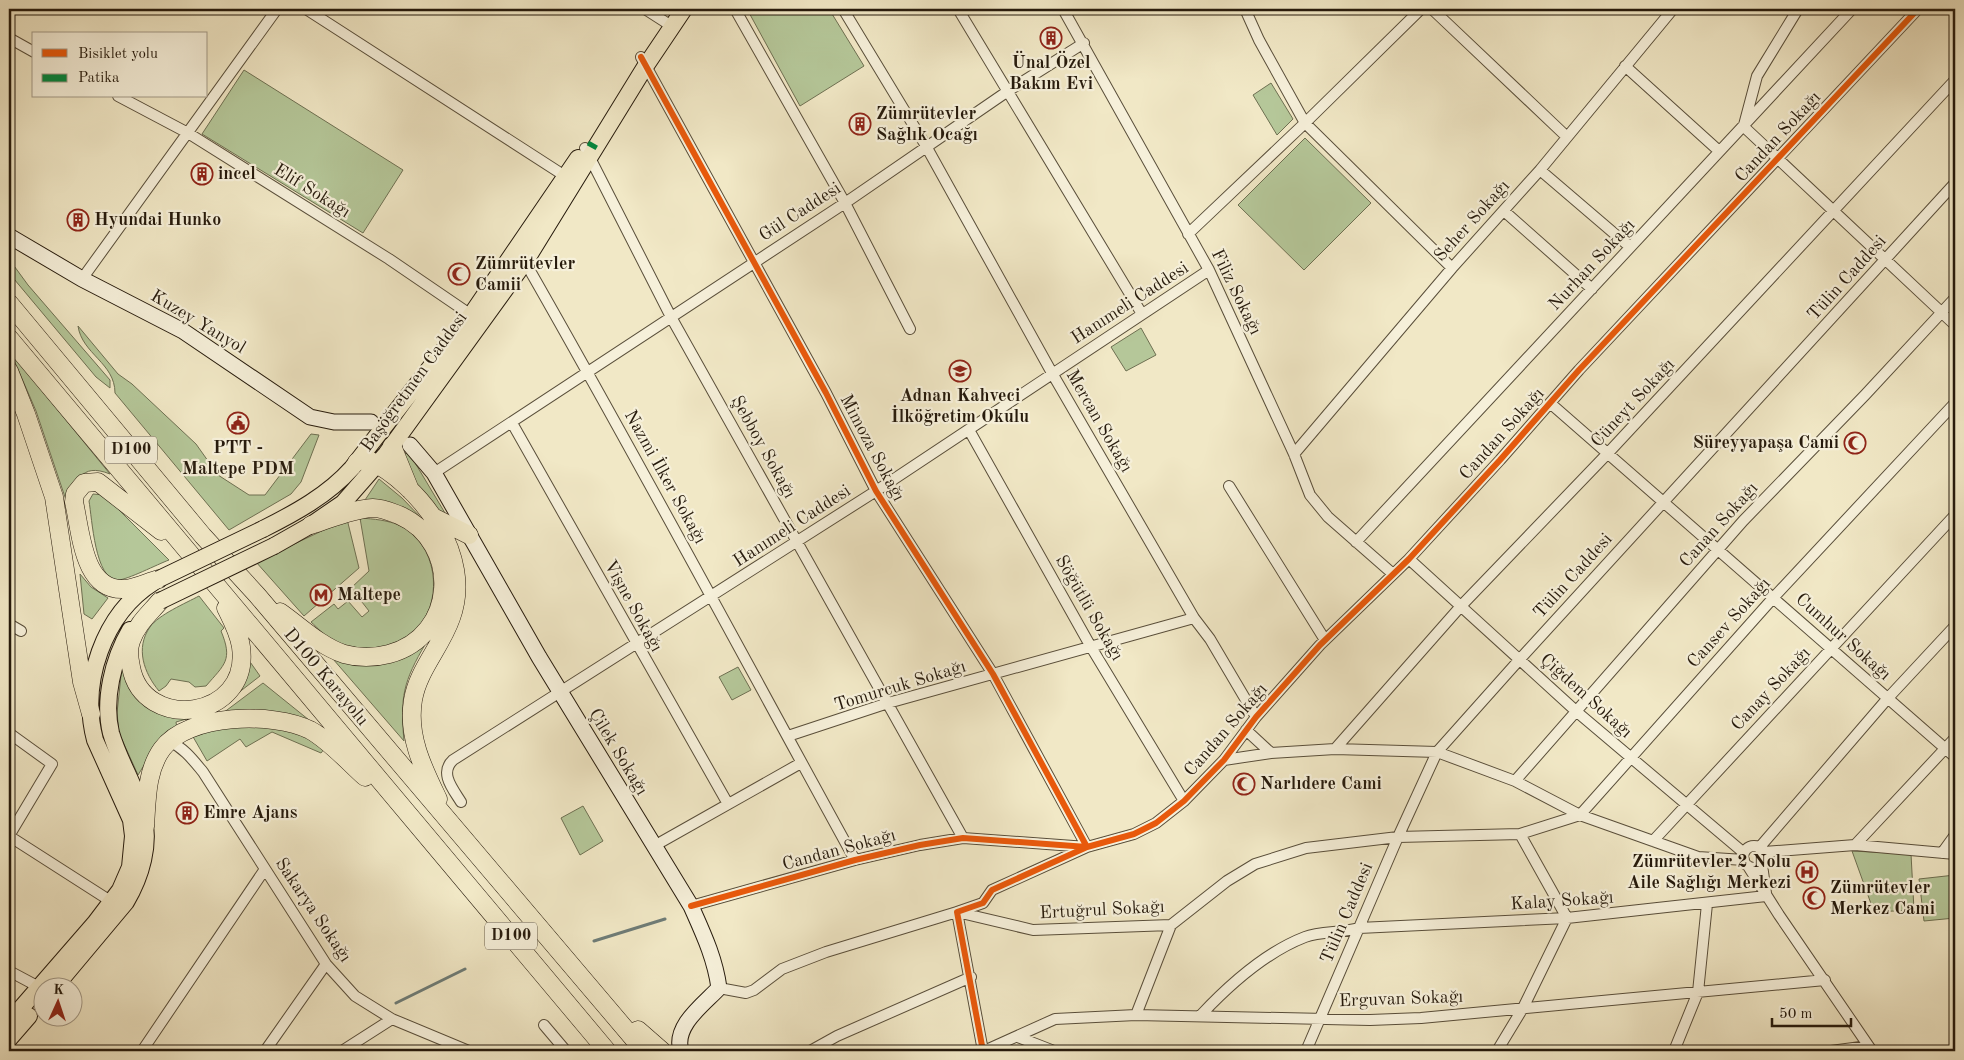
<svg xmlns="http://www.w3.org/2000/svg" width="1964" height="1060" font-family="'Old Standard TT',serif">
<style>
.green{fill:#b5c799;stroke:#6e7052}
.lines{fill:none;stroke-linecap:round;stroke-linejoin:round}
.stream{stroke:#6e7c77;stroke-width:3}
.minor-casing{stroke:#594e3a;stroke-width:12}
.secondary-casing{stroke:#261a0c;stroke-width:17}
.primary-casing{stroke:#261a0c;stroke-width:18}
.trunk-casing{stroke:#261a0c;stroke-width:19}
.minor{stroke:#f6f0da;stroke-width:10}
.secondary{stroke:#f6f0da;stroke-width:15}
.primary{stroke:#f1e8c6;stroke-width:16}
.trunk{stroke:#f1e8c6;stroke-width:18}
.primary-bridge-casing{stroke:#261a0c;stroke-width:18;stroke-linecap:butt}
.primary-bridge{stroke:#f1e8c6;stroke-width:16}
.quiet{stroke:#00873e;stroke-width:5;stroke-dasharray:10 5;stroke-linecap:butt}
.cycleway-casing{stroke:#f6f0da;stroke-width:9}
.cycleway{stroke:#e8590c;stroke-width:6}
.labels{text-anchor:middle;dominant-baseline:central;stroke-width:4.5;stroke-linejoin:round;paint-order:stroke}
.shield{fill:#f6f0da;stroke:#645a4a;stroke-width:1}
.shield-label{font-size:16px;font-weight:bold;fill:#261a0c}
.poi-label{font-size:18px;font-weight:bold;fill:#261a0c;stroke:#f6f0da;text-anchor:start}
.street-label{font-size:18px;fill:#261a0c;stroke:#f6f0da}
</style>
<rect width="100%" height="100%" fill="#f1e8c6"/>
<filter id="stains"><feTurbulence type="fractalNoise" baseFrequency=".004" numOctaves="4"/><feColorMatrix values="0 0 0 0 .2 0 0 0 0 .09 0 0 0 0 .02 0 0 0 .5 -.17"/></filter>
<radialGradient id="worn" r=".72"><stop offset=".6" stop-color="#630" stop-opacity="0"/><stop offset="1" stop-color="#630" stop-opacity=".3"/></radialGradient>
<!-- green -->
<path class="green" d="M 747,9 L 829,9 L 864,66 L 800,106 Z
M 244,70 L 403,170 L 363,233 L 202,134 Z
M 1271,83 L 1293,119 L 1277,135 L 1253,95 Z
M 1305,138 L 1371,203 L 1304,270 L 1238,205 Z
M 9,259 L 28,285 L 110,380 L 110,388 L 96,377 L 9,273 Z
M 78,326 L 118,374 L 132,384 L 196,444 L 218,475 L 249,495 L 265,495 L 311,434 L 319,435 L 301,482 L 291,494 L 229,530 L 115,393 C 115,363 82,354 78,326 Z
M 1141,328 L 1156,355 L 1126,371 L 1111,347 Z
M 11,353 L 110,474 C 80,462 76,482 68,506 L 36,411 Z
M 408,451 L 448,518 C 425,503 410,483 401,458 Z
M 379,479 L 402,498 L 427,524 L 363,503 Z
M 93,494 L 104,495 L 169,560 C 158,564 127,580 118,580 C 95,581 92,518 89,501 Z
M 360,518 C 374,519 388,520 401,526 C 436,544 444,597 419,626 C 398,651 359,654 332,640 C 324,636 318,628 311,622 L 334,604 L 338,609 L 348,601 L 362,617 L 369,611 L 351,588 L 369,571 Z
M 347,519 L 359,568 L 304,616 L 256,562 Z
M 80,574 L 91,587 L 108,598 L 92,619 L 84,614 Z
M 199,596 L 224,628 L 221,631 C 233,660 225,664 206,686 L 195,687 L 189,682 L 171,679 L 166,686 L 159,691 C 144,673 135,648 150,627 C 158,615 186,603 199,596 Z
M 426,643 C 403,682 400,697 404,741 L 333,659 L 351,663 L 413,652 Z
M 248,659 L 260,676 L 211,714 L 230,696 Z
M 122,666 L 137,689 L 197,716 L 176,722 L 177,729 L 151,754 L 138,775 L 119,733 L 117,713 Z
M 738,667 L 751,690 L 732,700 L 719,677 Z
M 263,683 L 309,720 L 280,713 L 219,716 Z
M 233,724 L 303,731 L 325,748 L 321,753 L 272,732 L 246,747 L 240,739 L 207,761 L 192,735 Z
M 583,806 L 603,841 L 580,855 L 561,818 Z
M 1852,851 L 1911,854 L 1914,910 L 1874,912 Z
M 1955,875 L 1955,918 L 1924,921 L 1919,879 Z"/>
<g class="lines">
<!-- stream -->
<path class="stream" d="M 594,941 L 665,919
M 396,1003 L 465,969"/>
<!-- minor casing -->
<g class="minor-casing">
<path id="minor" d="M 306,9 L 568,178
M 645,9 L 673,27
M 735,9 L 845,203 L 910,329
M 843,9 L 926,146 L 1052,373 L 1194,618 L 1210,639 L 1256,717
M 958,9 L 1142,314
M 1063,9 L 1209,270 L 1294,454 L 1310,495 L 1328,517 L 1393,574
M 1245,9 L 1259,40 L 1305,123 L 1452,268
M 1432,9 L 1567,137
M 9,38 L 34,52
M 641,57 L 826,393 L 876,491 L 993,674 L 1087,847 L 992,890 L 983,903 L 957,912 L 983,1051
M 1625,66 L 1719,151
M 118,96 L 188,133 L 389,259 L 474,317
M 1744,125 L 1757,76 L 1798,9
M 1743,126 L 1955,325
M 585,148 L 671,317 L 963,838
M 1540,170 L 1630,247
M 1504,211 L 1592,289
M 1188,234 L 1305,123 L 1421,9
M 525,262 C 638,459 745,660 855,860
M 82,279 L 277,9
M 1550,403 L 1955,757
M 512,423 L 728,804
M 969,430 L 1091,647 L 1184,801
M 1294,454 L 1452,268 L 1540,170 L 1673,9
M 434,473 L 845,203 L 1008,91 L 1084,43
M 1229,486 L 1325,640
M 1356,542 L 1852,9
M 1409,559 L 1577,712 L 1744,853
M 9,624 L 21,631
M 1246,730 L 1271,753
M 9,733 L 52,764 L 9,836 L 112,902
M 788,736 L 888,703 L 1194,618
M 169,741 C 184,748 193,760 203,772 L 326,964 L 355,996 L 392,1019 L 469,1051
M 1335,749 L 1461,606 L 1609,452 L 1955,80
M 1224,760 L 1271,753 L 1335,749 L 1437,752 L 1515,781 L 1580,815 L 1774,597 L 1955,403
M 1515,781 L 1743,521 L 1865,395 L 1955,298
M 461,802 C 453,789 439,773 453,760 L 876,491 L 1209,270
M 1653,841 L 1955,515
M 1855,845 L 1955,738
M 654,846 L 801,763
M1743 857a11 11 0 1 1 22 0a11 11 0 1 1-22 0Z
M 1759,848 L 1888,698 L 1955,626
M 1764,852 L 1855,845 L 1955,854
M 1942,853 L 1955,835
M 1762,865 L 1766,893
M 1748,866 L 1779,915 L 1872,1051
M 691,906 L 855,860 L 920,845 L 963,838 L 1087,847 L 1134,834 L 1156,823 L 1184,801 L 1224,760 L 1256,717 L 1320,645 L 1409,559 L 1500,460 L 1579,370 L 1918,9
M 9,971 L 39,987
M 719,988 L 746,993 L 754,990 L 782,969 L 826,952 L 957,912 L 1033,930 L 1171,925 L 1227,881 L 1255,864 L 1306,848 L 1398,837 L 1520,834 L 1580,815 L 1698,857 L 1744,860
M 1136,1015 L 1171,925
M 1200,1016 C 1229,985 1266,952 1305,937 C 1320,931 1342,933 1359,928 L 1567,918 L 1766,896
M 544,1025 L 566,1051
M 1018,1037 L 1054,1051
M 142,1051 L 265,869
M 265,1051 L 326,964
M 342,1051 L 392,1019
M 810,1051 L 837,1036 L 971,977
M 984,1051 L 1055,1019 L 1136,1015 L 1370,1020 L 1421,1018 L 1825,980
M 1306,1051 L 1398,837 L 1437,752 L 1520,659 L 1955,183
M 1497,1051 L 1523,1008 L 1567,918 L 1520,834
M 1674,1051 L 1698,992 L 1707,904
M 1831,1051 L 1868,1046"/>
</g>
<!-- secondary casing -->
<g class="secondary-casing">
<path id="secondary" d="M 9,236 L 82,279 L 183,331 L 310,417 L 334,422 L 371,422
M 410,445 L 434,473 L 539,657 L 691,906 C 703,933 715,958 719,988 C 704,1004 673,1026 681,1051"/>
</g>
<!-- primary casing -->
<g class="primary-casing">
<path id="primary" d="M 263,529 C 295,513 328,495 352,468 L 471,315 L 578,158
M 274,546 L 311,525 L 343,503 L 386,454 L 525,262 L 645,67 L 684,9
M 54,988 L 126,902 C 141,877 151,844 143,814 C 136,786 119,761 111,733 C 103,700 113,659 130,630
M 9,1022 L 95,923 L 120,890 L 130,867 L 133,836 L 131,820 L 95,740 C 80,683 103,614 154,582
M 9,1039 L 29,1016"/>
</g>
<!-- trunk casing -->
<g class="trunk-casing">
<path id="trunk" d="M 9,303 L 203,536 L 257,595 L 644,1051
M 9,338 L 607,1051
M 9,371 L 26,414 L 54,497 L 82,682 L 91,714
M 392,446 L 410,490
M 357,462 L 367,459 C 421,485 474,556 451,618 C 441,647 418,670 413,700 C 407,736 423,768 438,799
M 433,517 L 469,535
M 159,579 C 148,582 137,588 125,589 C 83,592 81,532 74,502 L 75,494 L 84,483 L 98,482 L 161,531
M 160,601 C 149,614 137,624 131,641 C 128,649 129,658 131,667 C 143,733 251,720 241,647 C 239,633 232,620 226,608
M 280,612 C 300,626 320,646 344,654 C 358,658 374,658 389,654 C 457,636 462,543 399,515 C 391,512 382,508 373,508 C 352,509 330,519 311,525
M 145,826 C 147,800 146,771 162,749 C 188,713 274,712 310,730 C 330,741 348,762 365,777
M 638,1030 L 662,1051"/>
</g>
<!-- minor -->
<use href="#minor" class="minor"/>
<!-- secondary -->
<use href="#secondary" class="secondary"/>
<!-- primary -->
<use href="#primary" class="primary"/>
<!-- trunk -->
<use href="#trunk" class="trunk"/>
<!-- primary-bridge casing -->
<g class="primary-bridge-casing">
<path id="primary-bridge" d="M 159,579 L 263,529
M 160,601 L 274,546"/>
</g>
<!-- primary-bridge -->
<use href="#primary-bridge" class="primary-bridge"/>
<!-- quiet -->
<path class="quiet" d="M 588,143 L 597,148"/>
<!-- cycleway casing -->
<g class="cycleway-casing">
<path id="cycleway" d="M 641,57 L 826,393 L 876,491 L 993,674 L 1087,847 L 992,890 L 983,903 L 957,912 L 983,1051
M 691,906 L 855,860 L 920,845 L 963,838 L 1087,847 L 1134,834 L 1156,823 L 1184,801 L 1224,760 L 1256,717 L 1320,645 L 1409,559 L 1500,460 L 1579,370 L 1918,9"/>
</g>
<!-- cycleway -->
<use href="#cycleway" class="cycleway"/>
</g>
<!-- icons -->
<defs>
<g id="building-ring" transform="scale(1.125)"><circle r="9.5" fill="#f6f0da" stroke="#8f2418" stroke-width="1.5"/><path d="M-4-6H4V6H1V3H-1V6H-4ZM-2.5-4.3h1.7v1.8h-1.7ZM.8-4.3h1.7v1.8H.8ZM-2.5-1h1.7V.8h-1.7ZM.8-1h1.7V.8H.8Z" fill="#8f2418"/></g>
<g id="mosque-ring" transform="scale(1.125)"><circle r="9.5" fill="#f6f0da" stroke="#8f2418" stroke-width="1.5"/><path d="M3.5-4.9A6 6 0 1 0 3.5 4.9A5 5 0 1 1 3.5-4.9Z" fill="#8f2418"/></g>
<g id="school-ring" transform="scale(1.125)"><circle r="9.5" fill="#f6f0da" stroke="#8f2418" stroke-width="1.5"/><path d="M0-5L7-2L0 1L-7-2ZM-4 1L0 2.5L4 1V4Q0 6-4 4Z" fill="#8f2418"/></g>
<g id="civic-ring" transform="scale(1.125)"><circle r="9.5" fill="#f6f0da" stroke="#8f2418" stroke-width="1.5"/><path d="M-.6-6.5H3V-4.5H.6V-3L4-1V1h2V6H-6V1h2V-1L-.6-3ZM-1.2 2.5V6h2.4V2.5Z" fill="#8f2418"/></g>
<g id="metro-ring" transform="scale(1.125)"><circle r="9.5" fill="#f6f0da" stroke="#8f2418" stroke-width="1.5"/><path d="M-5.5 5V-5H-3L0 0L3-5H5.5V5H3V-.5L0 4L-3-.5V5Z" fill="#8f2418"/></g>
<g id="hospital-ring" transform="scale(1.125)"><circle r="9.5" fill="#f6f0da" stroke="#8f2418" stroke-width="1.5"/><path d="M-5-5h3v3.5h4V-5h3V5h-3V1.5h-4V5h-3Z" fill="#8f2418"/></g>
</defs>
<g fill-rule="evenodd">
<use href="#building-ring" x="1051" y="38"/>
<use href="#building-ring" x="860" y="124"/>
<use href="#building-ring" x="202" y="174"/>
<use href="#building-ring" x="78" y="220"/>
<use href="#mosque-ring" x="459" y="274"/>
<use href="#school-ring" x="960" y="371"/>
<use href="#civic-ring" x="238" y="423"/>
<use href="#mosque-ring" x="1855" y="443"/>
<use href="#metro-ring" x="321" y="595"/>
<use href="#mosque-ring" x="1244" y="784"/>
<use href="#building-ring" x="187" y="813"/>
<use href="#hospital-ring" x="1807" y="872"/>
<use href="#mosque-ring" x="1814" y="898"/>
</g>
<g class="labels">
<!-- shield labels -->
<g class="shield">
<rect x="105" y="436.5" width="52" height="27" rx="4"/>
<rect x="485" y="922.5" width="52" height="27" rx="4"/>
</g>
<g class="shield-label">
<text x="131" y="450">D100</text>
<text x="511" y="936">D100</text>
</g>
<!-- poi labels -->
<g class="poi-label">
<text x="1051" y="63" text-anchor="middle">Ünal Özel<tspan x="1051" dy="21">Bakım Evi</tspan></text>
<text x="876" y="114">Zümrütevler<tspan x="876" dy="21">Sağlık Ocağı</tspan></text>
<text x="218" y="174">incel</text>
<text x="94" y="220">Hyundai Hunko</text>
<text x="475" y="264">Zümrütevler<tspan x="475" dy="21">Camii</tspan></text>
<text x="960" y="396" text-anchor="middle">Adnan Kahveci<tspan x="960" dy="21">İlköğretim Okulu</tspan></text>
<text x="1839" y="443" text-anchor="end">Süreyyapaşa Cami</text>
<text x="238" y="448" text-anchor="middle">PTT -<tspan x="238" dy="21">Maltepe PDM</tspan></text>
<text x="337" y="595">Maltepe</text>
<text x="1260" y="784">Narlıdere Cami</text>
<text x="203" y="813">Emre Ajans</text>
<text x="1791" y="862" text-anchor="end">Zümrütevler 2 Nolu<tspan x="1791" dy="21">Aile Sağlığı Merkezi</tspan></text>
<text x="1830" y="888">Zümrütevler<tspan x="1830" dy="21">Merkez Cami</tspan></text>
</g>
<!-- street labels -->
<g class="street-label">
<text transform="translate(1778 137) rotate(-47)">Candan Sokağı</text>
<text transform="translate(312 191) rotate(32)">Elif Sokağı</text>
<text transform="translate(800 212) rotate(-33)">Gül Caddesi</text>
<text transform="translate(1472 221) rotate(-48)">Seher Sokağı</text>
<text transform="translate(1592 265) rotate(-47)">Nurhan Sokağı</text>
<text transform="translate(1847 278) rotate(-48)">Tülin Caddesi</text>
<text transform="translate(1236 292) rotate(64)">Filiz Sokağı</text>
<text transform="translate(1130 303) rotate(-33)">Hanımeli Caddesi</text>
<text transform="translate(198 322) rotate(31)">Kuzey Yanyol</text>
<text transform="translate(414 382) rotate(-54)">Başöğretmen Caddesi</text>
<text transform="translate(1633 403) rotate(-47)">Cüneyt Sokağı</text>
<text transform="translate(1099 421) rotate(60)">Mercan Sokağı</text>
<text transform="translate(1502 434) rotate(-48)">Candan Sokağı</text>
<text transform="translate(763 447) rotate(61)">Şebboy Sokağı</text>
<text transform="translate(872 448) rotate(62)">Mimoza Sokağı</text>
<text transform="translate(665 477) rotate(61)">Nazmi İlker Sokağı</text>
<text transform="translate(1719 525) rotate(-48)">Canan Sokağı</text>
<text transform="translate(792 526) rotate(-33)">Hanımeli Caddesi</text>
<text transform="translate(1573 576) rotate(-48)">Tülin Caddesi</text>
<text transform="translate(633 606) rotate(61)">Vişne Sokağı</text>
<text transform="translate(1089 608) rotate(60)">Söğütlü Sokağı</text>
<text transform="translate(1729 623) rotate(-48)">Cansev Sokağı</text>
<text transform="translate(1843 637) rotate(42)">Cumhur Sokağı</text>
<text transform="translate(326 677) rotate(50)">D100 Karayolu</text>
<text transform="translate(900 686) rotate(-17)">Tomurcuk Sokağı</text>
<text transform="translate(1771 689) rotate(-47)">Canay Sokağı</text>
<text transform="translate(1586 696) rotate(42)">Çiğdem Sokağı</text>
<text transform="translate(1226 730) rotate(-49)">Candan Sokağı</text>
<text transform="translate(618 752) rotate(59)">Çilek Sokağı</text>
<text transform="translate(839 850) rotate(-15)">Candan Sokağı</text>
<text transform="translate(1562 901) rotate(-4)">Kalay Sokağı</text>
<text transform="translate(313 910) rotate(56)">Sakarya Sokağı</text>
<text transform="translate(1102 910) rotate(-3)">Ertuğrul Sokağı</text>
<text transform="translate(1347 913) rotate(-67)">Tülin Caddesi</text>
<text transform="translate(1401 999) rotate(-2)">Erguvan Sokağı</text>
</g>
</g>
<!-- margin -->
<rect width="1964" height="1060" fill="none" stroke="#f1e8c6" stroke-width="30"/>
<rect x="10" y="10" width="1944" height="1040" fill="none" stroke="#261a0c" stroke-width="2.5"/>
<rect x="15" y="15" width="1934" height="1030" fill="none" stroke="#261a0c"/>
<!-- legend -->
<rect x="32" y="32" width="175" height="65" fill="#f6f0da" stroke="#a39a88"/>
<rect x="42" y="49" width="25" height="8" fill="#e8590c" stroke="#a39a88"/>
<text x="78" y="58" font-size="15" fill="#261a0c">Bisiklet yolu</text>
<rect x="42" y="74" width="25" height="8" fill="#00873e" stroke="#a39a88"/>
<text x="78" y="82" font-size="15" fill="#261a0c">Patika</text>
<!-- north arrow -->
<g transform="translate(58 1002) rotate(3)"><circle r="24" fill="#f6f0da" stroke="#a39a88"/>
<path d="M0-4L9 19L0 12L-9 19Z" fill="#8f2418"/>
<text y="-8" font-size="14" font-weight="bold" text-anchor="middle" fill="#261a0c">K</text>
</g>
<!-- scale -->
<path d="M1772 1018v8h79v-8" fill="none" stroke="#261a0c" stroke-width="2.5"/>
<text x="1779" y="1018" font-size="15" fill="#261a0c" stroke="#f6f0da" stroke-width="4" paint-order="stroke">50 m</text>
<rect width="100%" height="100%" filter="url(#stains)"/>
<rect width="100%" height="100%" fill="url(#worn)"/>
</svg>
